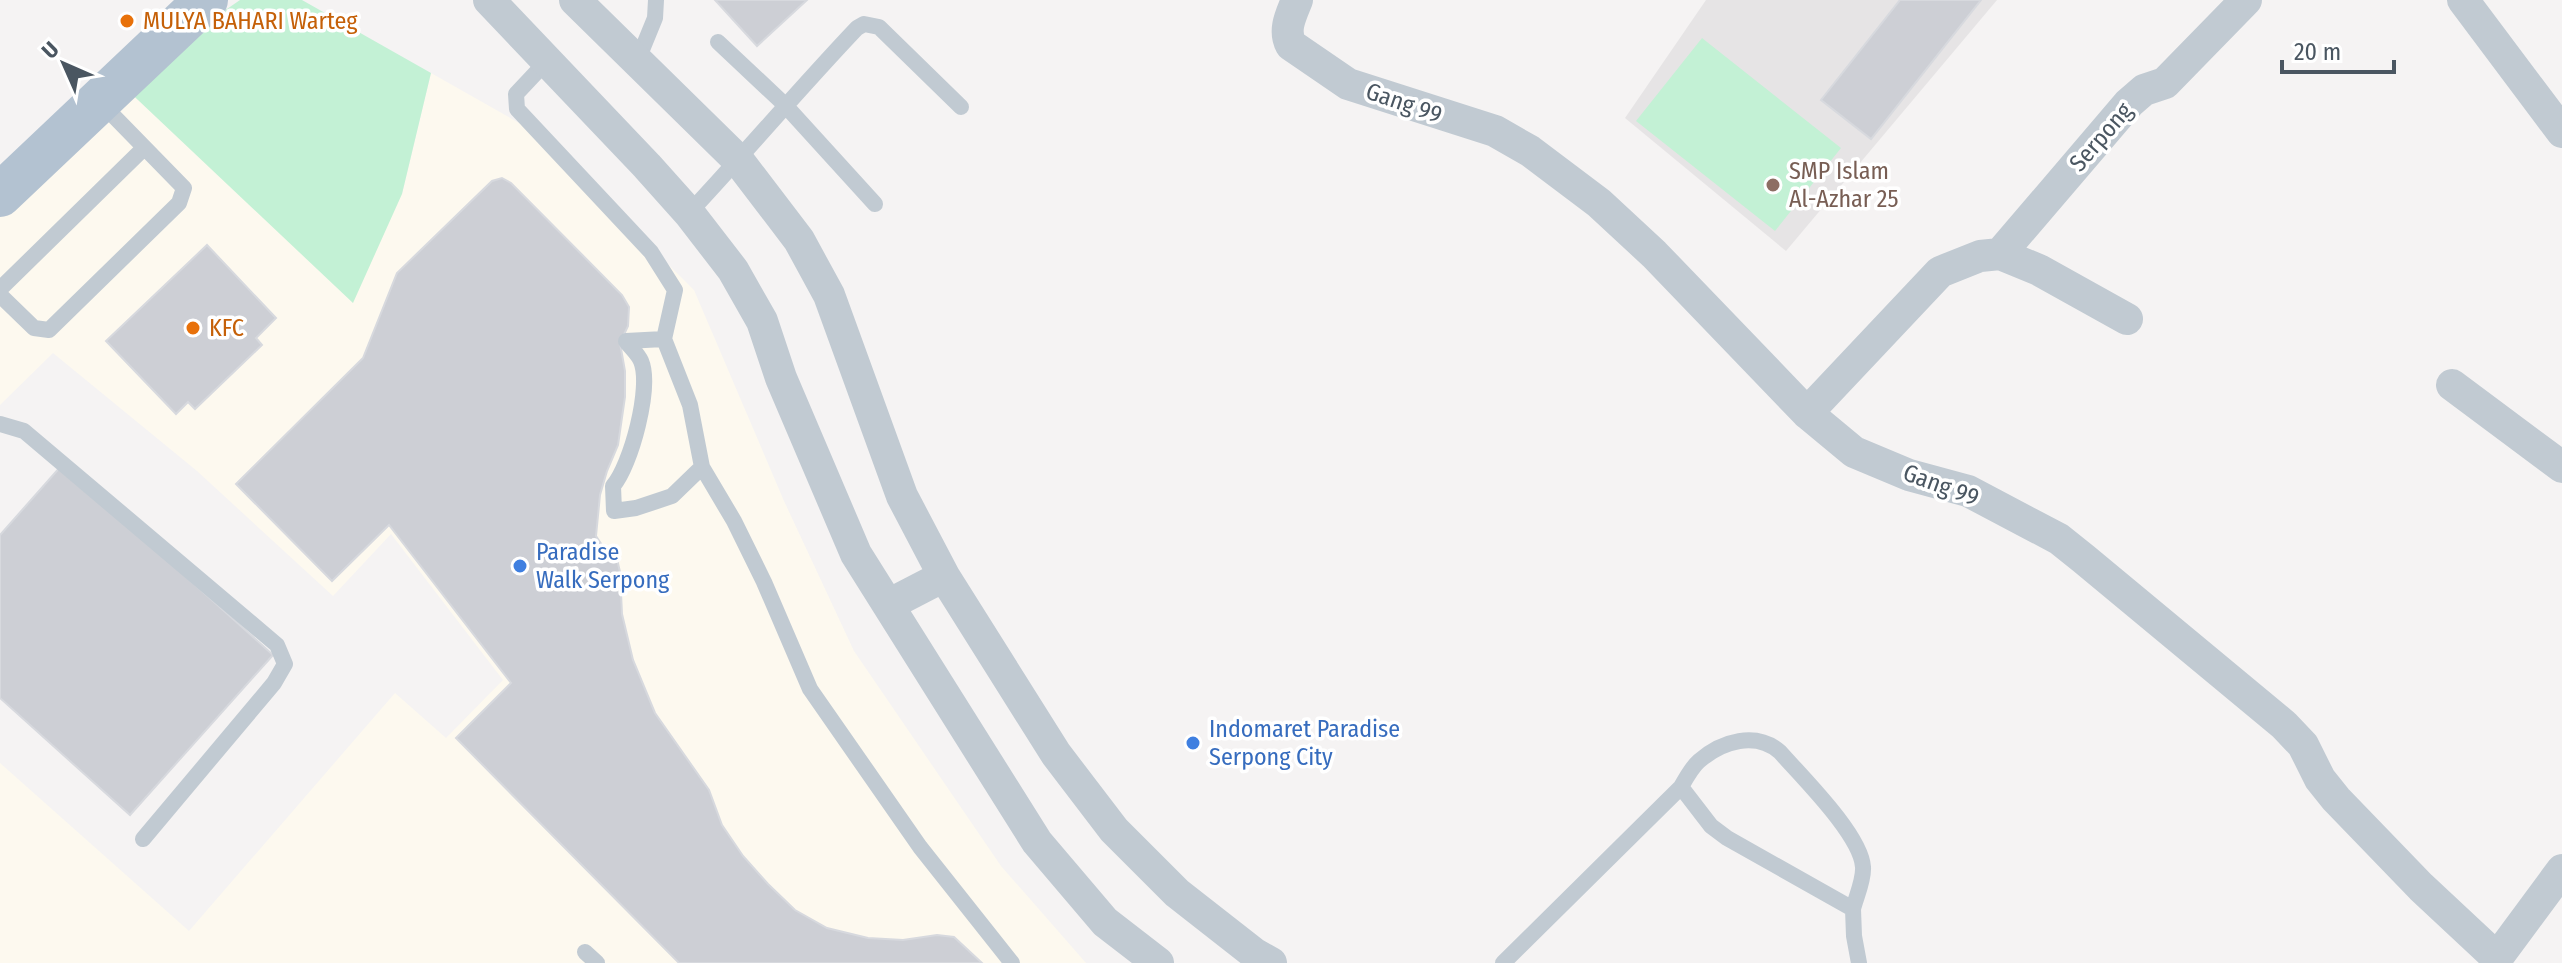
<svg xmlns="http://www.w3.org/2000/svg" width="2562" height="963" font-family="'Fira Sans Condensed',sans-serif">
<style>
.commercial{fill:#fdf9ef}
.education{fill:#e6e4e5}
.green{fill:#c3f1d5}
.building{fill:#cdcfd5;stroke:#d7d9de;stroke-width:2}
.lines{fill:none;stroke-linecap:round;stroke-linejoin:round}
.lane{stroke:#c1cad2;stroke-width:16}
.street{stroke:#c1cad2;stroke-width:32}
.primary{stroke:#b3c2d1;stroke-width:44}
.food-dot{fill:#e8710a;stroke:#fff;stroke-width:3}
.education-dot{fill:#8d6e63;stroke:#fff;stroke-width:3}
.shop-dot{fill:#3f7fe0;stroke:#fff;stroke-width:3}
.labels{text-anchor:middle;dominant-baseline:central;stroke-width:7;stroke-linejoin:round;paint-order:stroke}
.food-label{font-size:24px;fill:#c56008;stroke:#fff;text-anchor:start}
.street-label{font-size:24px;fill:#4a5661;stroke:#fff}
.education-label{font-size:24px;fill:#785e54;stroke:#fff;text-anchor:start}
.shop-label{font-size:24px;fill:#366cbe;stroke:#fff;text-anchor:start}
</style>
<rect width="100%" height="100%" fill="#f5f3f3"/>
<!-- commercial -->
<path class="commercial" d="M 431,73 L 535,132 L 694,290 L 784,501 L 854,651 L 1001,866 L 1086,963 L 0,963 L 0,763 L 189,931 L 395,693 L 446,738 L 503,680 L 391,534 L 333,596 L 197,471 L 53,353 L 0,405 L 0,204 L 120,83 L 402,194 Z"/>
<!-- education -->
<path class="education" d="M 1706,0 L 1997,0 L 1786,251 L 1625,118 Z"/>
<!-- green -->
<path class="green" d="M 240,0 L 302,0 L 431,73 L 402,194 L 353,303 L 120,83 Z
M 1702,38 L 1841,148 L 1775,231 L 1636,121 Z"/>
<!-- building -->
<path class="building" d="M 715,0 L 807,0 L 757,46 Z
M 1900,0 L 1981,0 L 1871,139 L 1821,100 Z
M 502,178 L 511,183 L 622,295 L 629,307 L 628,326 L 620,343 L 625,371 L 625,397 L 618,445 L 607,471 L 600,495 L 596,536 L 604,548 L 617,559 L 620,572 L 622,614 L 633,660 L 655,713 L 709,790 L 722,825 L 743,856 L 768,884 L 795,910 L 827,928 L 868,938 L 903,940 L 937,935 L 954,937 L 982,963 L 679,963 L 456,738 L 511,683 L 389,525 L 332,581 L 236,484 L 363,358 L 397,273 L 492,181 Z
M 207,245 L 276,318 L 256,338 L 262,345 L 195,409 L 188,402 L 176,414 L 106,341 Z
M 62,465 L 273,655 L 130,815 L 0,698 L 0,535 Z"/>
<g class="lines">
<!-- lane -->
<path class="lane" d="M 718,42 L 784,104 L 875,204
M 547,61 L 516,94 L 517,109 L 651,252 L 675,290 L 664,339 L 690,405 L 702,467 L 734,521 L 764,582 L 810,689 L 920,847 L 1012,963
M 637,62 L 655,18 L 656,0
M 689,213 C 746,152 800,88 857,28 L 864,24 L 879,27 L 961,107
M 0,289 L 144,148
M 0,295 L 34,328 L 49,330 L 179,203 L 184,188 L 101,103
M 664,339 L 626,341 C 630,347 638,354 641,361 C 652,387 631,465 613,486 L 614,511 L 636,508 L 672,496 L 702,467
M 0,424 L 24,431 L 277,645 L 285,664 L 274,683 L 143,839
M 1681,787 C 1686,778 1692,767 1699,761 C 1722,741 1756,731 1780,752 C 1802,777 1861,835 1863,867 C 1864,880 1856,897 1853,909
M 585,952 L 597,963
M 1503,963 L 1681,787 L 1711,826 L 1727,838 L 1853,909 L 1854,936 L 1859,963"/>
<!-- street -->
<path class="street" d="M 489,0 L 647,166 L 689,213 L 733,270 L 762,321 L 781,378 L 856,554 L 1037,842 L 1105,922 L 1158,963
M 575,0 L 738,160 L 799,240 L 829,295 L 902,496 L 944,576 L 1056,754 L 1114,830 L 1177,893 L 1255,954 L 1271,963
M 1297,0 C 1291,15 1283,30 1291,45 L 1348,84 L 1495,131 L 1530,151 L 1599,203 L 1654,254 L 1807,413 L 1854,452 L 1909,475 L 1968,491 L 2059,539 L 2084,559 L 2284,725 L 2303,745 L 2320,779 L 2336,799 L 2421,887 L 2497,958 L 2562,870
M 2463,0 L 2562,132
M 2000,254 L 2129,103 L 2144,90 L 2165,83 L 2246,0
M 2452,385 L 2562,467
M 1807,413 L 1940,272 L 1980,256 L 2000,254 L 2039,270 L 2127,319
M 888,605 L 944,576"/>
<!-- primary -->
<path class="primary" d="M 0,195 L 206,0"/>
</g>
<!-- markers -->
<g class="food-dot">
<circle cx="127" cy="21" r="8"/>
<circle cx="193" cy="328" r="8"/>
</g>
<circle class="education-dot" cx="1773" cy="185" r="8"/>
<g class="shop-dot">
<circle cx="520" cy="566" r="8"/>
<circle cx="1193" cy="743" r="8"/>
</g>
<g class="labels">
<!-- food labels -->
<g class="food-label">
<text x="143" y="21">MULYA BAHARI Warteg</text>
<text x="209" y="328">KFC</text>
</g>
<!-- street labels -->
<g class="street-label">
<text transform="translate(1404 103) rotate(19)">Gang 99</text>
<text transform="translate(2101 137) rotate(-49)">Serpong</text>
<text transform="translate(1941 485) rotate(20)">Gang 99</text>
</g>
<!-- education labels -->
<g class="education-label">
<text x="1789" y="171">SMP Islam<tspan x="1789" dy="28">Al-Azhar 25</tspan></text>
</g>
<!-- shop labels -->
<g class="shop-label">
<text x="536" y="552">Paradise<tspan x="536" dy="28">Walk Serpong</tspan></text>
<text x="1209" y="729">Indomaret Paradise<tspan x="1209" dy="28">Serpong City</tspan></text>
</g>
</g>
<!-- north arrow -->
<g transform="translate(64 64) rotate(315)" stroke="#ffffff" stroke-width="6" paint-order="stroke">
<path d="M0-6L14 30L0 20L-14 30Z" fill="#4a5661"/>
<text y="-12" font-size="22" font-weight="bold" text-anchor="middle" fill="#4a5661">U</text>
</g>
<!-- scale -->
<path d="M2282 60v12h112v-12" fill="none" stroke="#4a5661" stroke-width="4"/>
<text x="2294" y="60" font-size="24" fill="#4a5661" stroke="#ffffff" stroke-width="6" paint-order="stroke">20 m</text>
</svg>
